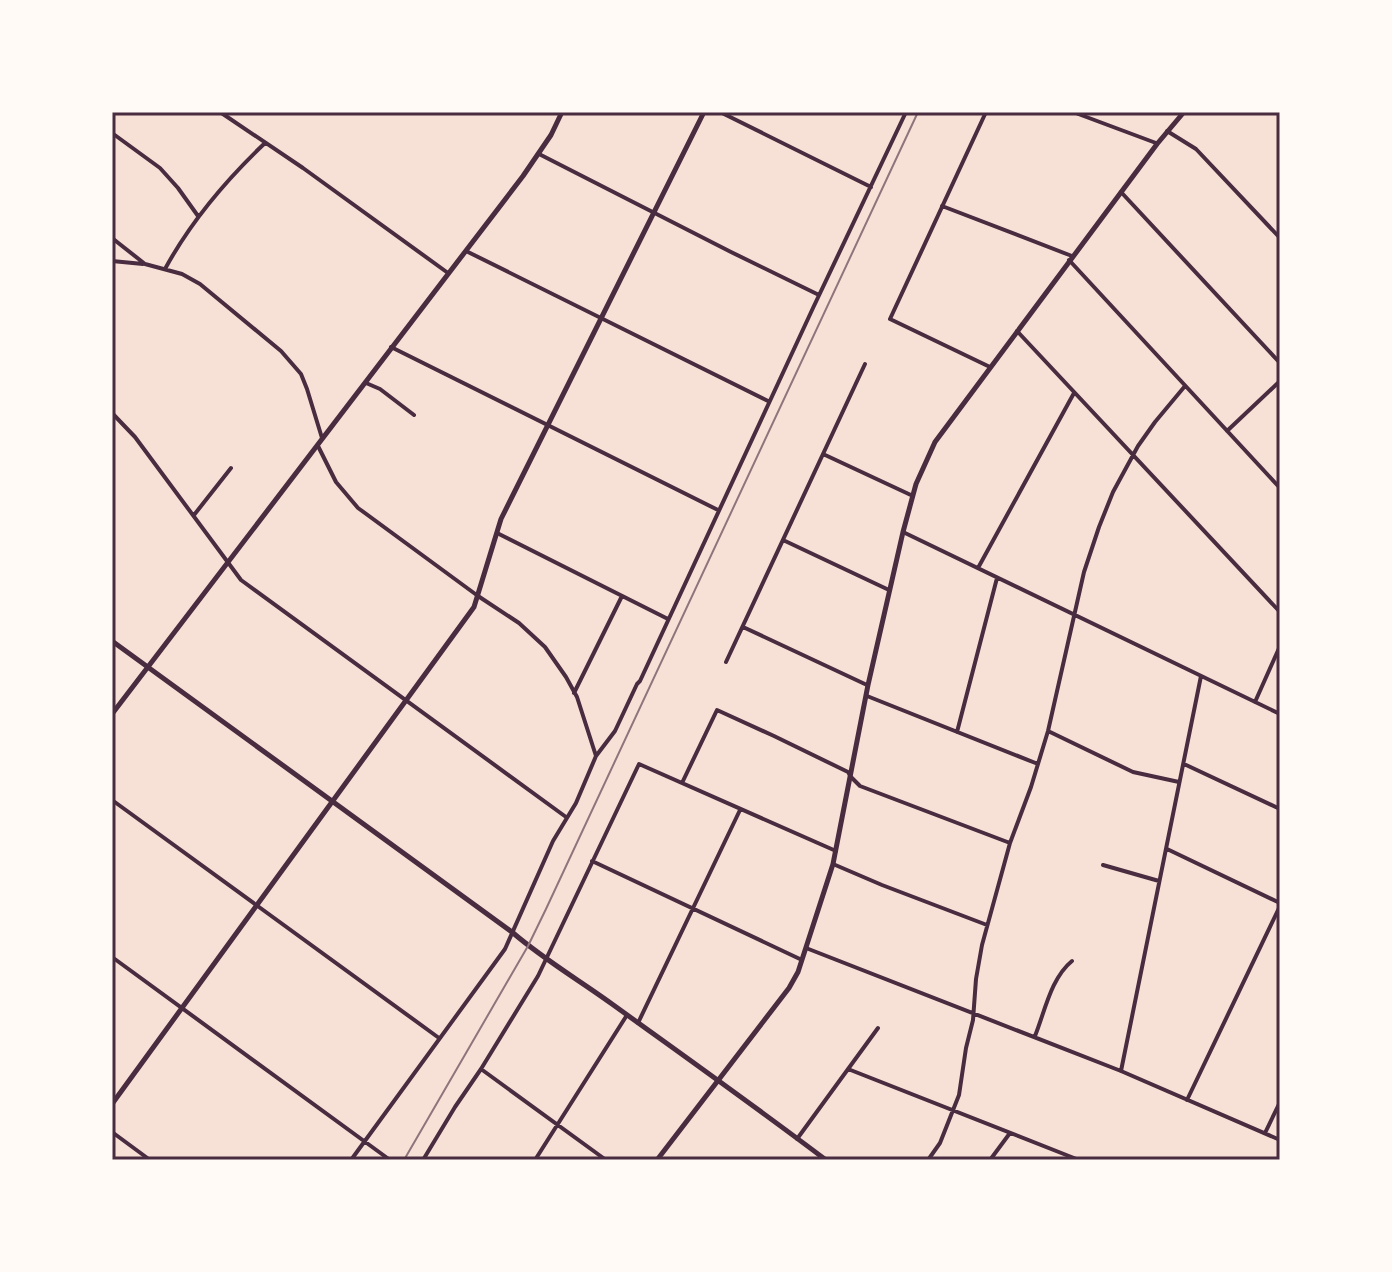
<svg xmlns="http://www.w3.org/2000/svg" width="1392" height="1272" font-family="'Asap Condensed',sans-serif">
<style>
.lines{fill:none;stroke-linecap:round;stroke-linejoin:round}
.minor{stroke:#4a2c40;stroke-width:4}
.tertiary{stroke:#4a2c40;stroke-width:5}
.secondary{stroke:#4a2c40;stroke-width:5}
.rail{stroke:#8f747c;stroke-width:2}
.neatline{fill:none;stroke:#4a2c40;stroke-width:3}
</style>
<rect width="100%" height="100%" fill="#f7e1d7"/>
<g class="lines">
<!-- minor -->
<path class="minor" d="M 220,112 L 303,168 L 448,273
M 720,112 L 871,187
M 986,112 L 890,319 L 990,367
M 1073,112 L 1156,143
M 1278,112 L 1280,114
M 1167,131 L 1196,149 L 1280,238
M 112,133 L 160,168 L 178,188 L 198,216
M 539,154 L 731,252 L 819,295
M 1121,192 L 1280,363
M 942,206 L 1072,256
M 112,238 L 145,264 L 182,274 L 200,284 L 281,351 L 301,374 L 307,389 L 322,438
M 466,251 L 768,401
M 1069,260 L 1280,488
M 112,261 L 143,264
M 165,269 C 191,221 225,181 265,143
M 112,284 L 112,310
M 1017,331 L 1280,612
M 391,347 L 718,510
M 366,383 L 380,389 L 414,415
M 112,413 L 135,437 L 241,580 L 566,817
M 1227,431 L 1280,381
M 318,446 L 336,482 L 358,508 L 478,596 L 519,623 L 545,647 L 566,677 L 577,697 L 596,756
M 823,454 L 913,496
M 194,515 L 231,468
M 903,532 L 1280,714
M 497,533 L 668,619
M 783,540 L 889,590
M 978,568 L 1074,393
M 743,627 L 867,685
M 726,662 L 865,364
M 574,693 L 622,596
M 867,696 L 1038,764
M 1255,702 L 1280,646
M 1048,731 L 1133,772 L 1179,782
M 957,732 L 997,578
M 1184,764 L 1280,809
M 682,783 L 717,710 L 774,736 L 848,772 L 851,777 L 860,786 L 1010,843
M 112,800 L 439,1038
M 1167,849 L 1280,903
M 592,861 L 802,960
M 833,864 L 882,885 L 987,925
M 1103,865 L 1159,881
M 806,948 L 1121,1071 L 1280,1140
M 112,957 L 390,1160
M 638,1023 L 740,810
M 1035,1036 C 1045,1011 1051,978 1072,961
M 481,1069 L 606,1160
M 848,1069 L 1079,1160
M 1121,1071 L 1201,676
M 1187,1100 L 1280,906
M 112,1132 L 150,1160
M 1265,1133 L 1280,1102
M 797,1139 L 878,1028
M 351,1160 L 505,949 L 553,841 L 576,803 L 596,756 L 615,731 L 637,684 L 640,681 L 813,308 L 906,112
M 423,1160 L 455,1107 L 481,1069 L 538,976 L 639,764 L 836,851
M 535,1160 L 627,1015
M 928,1160 L 940,1143 L 959,1095 L 966,1048 L 973,1020 L 976,979 L 982,945 L 1010,843 L 1031,787 L 1048,731 L 1084,572 L 1099,527 L 1113,492 L 1138,446 L 1155,422 L 1185,386
M 990,1160 L 1010,1133"/>
<!-- tertiary -->
<path class="tertiary" d="M 112,641 L 512,932 C 543,959 579,980 612,1004 C 684,1056 756,1107 826,1160
M 112,1104 L 474,607 L 501,519 L 704,112"/>
<!-- secondary -->
<path class="secondary" d="M 112,714 L 523,176 L 551,135 L 562,112
M 657,1160 L 789,988 L 798,972 L 833,864 L 868,685 L 903,532 L 916,484 L 935,442 L 1157,144 L 1184,112"/>
<!-- rail -->
<path class="rail" d="M 404,1160 L 528,946 L 546,909 L 918,112"/>
</g>
<!-- border -->
<rect width="1392" height="1272" fill="none" stroke="#fffaf5" stroke-width="228"/>
<rect x="114" y="114" width="1164" height="1044" class="neatline"/>
</svg>
